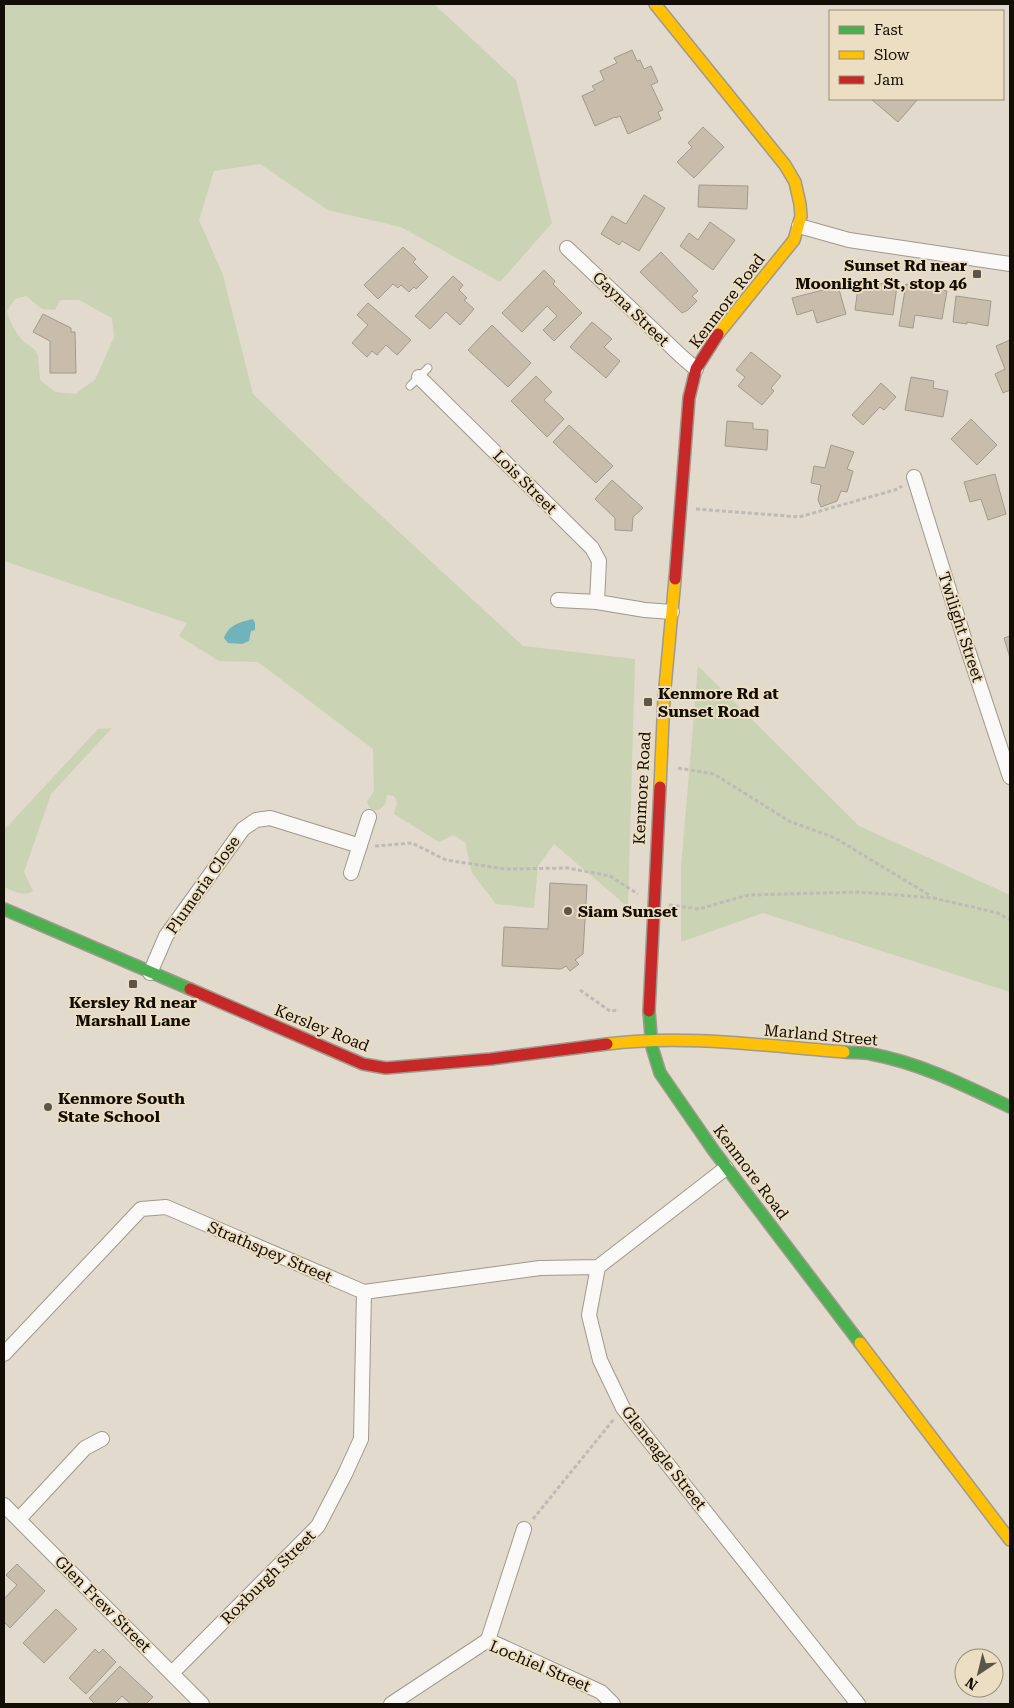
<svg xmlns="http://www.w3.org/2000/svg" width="1014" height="1708" font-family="'Roboto Serif',serif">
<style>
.green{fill:#cad3b3;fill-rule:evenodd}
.water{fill:#71b3bc}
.building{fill:#c8bdaa;stroke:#a09a8f}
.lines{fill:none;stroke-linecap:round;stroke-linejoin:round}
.lane-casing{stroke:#9f998e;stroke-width:9}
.street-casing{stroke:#9f998e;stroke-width:16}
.fast-casing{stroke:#9f998e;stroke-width:14}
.slow-casing{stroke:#9f998e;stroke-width:14}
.jam-casing{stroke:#9f998e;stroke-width:14}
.path{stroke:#bebbb6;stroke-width:3;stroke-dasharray:4 2.5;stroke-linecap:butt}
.lane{stroke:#fbf9f7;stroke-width:7}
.street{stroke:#fbf9f7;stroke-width:14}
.fast{stroke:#4caf50;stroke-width:11}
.slow{stroke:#ffc107;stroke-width:11}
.jam{stroke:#c62828;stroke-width:11}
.poi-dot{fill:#5b554b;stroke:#ecdec2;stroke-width:2}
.labels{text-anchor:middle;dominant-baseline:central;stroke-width:4;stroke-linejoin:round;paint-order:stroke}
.poi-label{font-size:16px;font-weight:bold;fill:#130e05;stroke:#ecdec2;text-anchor:start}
.street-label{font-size:16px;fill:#130e05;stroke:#ecdec2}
</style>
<rect width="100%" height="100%" fill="#e2dacc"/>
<!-- green -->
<path class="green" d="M 4,4 L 434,4 L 516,80 L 552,223 L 500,282 L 401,227 L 328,210 L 260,164 L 214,171 L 199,220 L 223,275 L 253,394 L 337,475 L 523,646 L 635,659 L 628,907 L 554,844 L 538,866 L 534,908 L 496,904 L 472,873 L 465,842 L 453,835 L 439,842 L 394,814 L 397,803 L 394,796 L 387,795 L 385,804 L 379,810 L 371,810 L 367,802 L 374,791 L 373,749 L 258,662 L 219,661 L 179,636 L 187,623 L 4,561 ZM 26,296 L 42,309 L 55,310 L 60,300 L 79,300 L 112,318 L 114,337 L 95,380 L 75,394 L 55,392 L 40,380 C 39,372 39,363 38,356 C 36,347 26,345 21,339 C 14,329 10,323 7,311 L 15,299 Z
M 698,666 L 859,826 L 1010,895 L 1010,992 L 763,913 L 681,942 L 681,868 Z
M 112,728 L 51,794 L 24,872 L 33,891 C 23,897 13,891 4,887 L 4,830 L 98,729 Z"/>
<!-- water -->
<path class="water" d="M 253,619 L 255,623 L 255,630 L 251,631 L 249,641 L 242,644 L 228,643 L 224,638 C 229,624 241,622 253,619 Z"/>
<!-- building -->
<path class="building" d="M 632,50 L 637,61 L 640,60 L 644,69 L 651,66 L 658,82 L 651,85 L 663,110 L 658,112 L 661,119 L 628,134 L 620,116 L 616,118 L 615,117 L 595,126 L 582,96 L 595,90 L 592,86 L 604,80 L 600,71 L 617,63 L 614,58 Z
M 871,99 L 918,99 L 898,122 Z
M 703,127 L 724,147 L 694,178 L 677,162 L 692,147 L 688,143 Z
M 699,185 L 748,186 L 747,209 L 698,207 Z
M 644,195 L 665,208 L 639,251 L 622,241 L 619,245 L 601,234 L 612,216 L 626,224 Z
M 710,222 L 735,240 L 713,270 L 680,246 L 689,233 L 698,240 Z
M 403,247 L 416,259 L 413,262 L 428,277 L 416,289 L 414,287 L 409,292 L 401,285 L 398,288 L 393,284 L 378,299 L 364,285 Z
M 661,252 L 698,291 L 692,296 L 697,301 L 688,310 L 682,313 L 640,272 Z
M 544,270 L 555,281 L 553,284 L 582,313 L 554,341 L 543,330 L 557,316 L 547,306 L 522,332 L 502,313 Z
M 453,276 L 463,285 L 459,290 L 467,298 L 464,300 L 474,309 L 460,325 L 446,312 L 430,329 L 415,316 Z
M 859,280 L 897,286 L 893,315 L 855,310 Z
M 906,284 L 947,291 L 942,319 L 915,315 L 913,328 L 899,326 Z
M 838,286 L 846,314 L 817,323 L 813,310 L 797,315 L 792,298 Z
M 956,296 L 991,301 L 988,326 L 967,322 L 967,324 L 953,322 Z
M 368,303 L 411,340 L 397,355 L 386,345 L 377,355 L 372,351 L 367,357 L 352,343 L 368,325 L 357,315 Z
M 43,314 L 71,328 L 71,332 L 75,332 L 76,373 L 50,373 L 50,341 L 33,332 Z
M 592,322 L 612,339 L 604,347 L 620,361 L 606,378 L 570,347 Z
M 492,325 L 531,363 L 508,387 L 468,350 Z
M 1010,340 L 1010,390 L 1003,393 L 995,374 L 1005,369 L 996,346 Z
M 751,352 L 781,376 L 771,388 L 774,391 L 762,405 L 738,386 L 745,377 L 736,370 Z
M 536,376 L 552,392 L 544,400 L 564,419 L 547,437 L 511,401 Z
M 911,377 L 934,381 L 933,388 L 948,391 L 943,417 L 905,410 Z
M 881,383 L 896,397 L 884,410 L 880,407 L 863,425 L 852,415 Z
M 971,419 L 997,445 L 977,465 L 951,439 Z
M 727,421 L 753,423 L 753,429 L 768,430 L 767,450 L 725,446 Z
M 569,425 L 613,466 L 596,483 L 553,442 Z
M 831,445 L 854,452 L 847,469 L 853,471 L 847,492 L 841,491 L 837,501 L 821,507 L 818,500 L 821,485 L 811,483 L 814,466 L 825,468 Z
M 995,474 L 1006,514 L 988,520 L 981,499 L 970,502 L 964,482 Z
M 612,480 L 643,508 L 633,517 L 632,531 L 615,530 L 615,518 L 595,499 Z
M 1010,636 L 1010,658 L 1004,638 Z
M 550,883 L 587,885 L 583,954 L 575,960 L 579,964 L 570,971 L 566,966 L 561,969 L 502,966 L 504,927 L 548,929 Z
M 17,1564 L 45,1591 L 10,1628 L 4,1622 L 4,1599 L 17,1585 L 6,1575 Z
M 56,1609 L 77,1629 L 44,1663 L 23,1643 Z
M 95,1649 L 99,1653 L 103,1649 L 116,1662 L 86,1694 L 69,1678 Z
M 120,1666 L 153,1697 L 146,1704 L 131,1704 L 122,1696 L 114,1704 L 95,1704 L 89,1698 Z"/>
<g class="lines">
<!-- lane casing -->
<g class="lane-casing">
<path id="lane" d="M 410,386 L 428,368"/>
</g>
<!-- street casing -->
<g class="street-casing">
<path id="street" d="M 799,226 L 849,240 L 1010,264
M 567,248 L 681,356 L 696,369
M 419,377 L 592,548 L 599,561 L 597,602
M 914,477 L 965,641 L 1010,777
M 558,600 L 597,602 L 645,610 L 672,612
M 351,873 L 369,817
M 150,973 L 166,936 L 243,829 L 256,820 L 270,818 L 360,846
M 726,1168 L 598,1267 L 589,1315 L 600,1360 L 623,1408 L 858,1704
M 4,1354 L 141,1209 L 166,1207 L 364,1292 L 540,1268 L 598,1267
M 4,1505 L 202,1704
M 19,1519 L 85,1448 L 102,1439
M 488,1640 L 524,1529
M 172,1673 L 318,1526 L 345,1474 L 361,1439 L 364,1292
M 391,1704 L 488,1640 L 601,1692 L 613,1704"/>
</g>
<!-- fast casing -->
<g class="fast-casing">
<path id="fast" d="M 4,909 L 190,989
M 649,1011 L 652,1047 L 660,1073 L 714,1151 L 860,1343
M 844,1052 C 853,1053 863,1052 871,1054 C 920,1063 966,1086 1010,1107"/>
</g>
<!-- slow casing -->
<g class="slow-casing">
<path id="slow" d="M 655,4 L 785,165 L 795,182 L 800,204 L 801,216 L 794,240 L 718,334
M 660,787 L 664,698 L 675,579
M 607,1044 C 686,1034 765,1046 844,1052
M 860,1343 L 1010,1540"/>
</g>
<!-- jam casing -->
<g class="jam-casing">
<path id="jam" d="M 675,579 L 689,398 L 696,369 L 718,334
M 190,989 L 363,1064 L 386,1068 L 491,1059 L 607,1044
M 649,1011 L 660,787"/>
</g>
<!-- path -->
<path class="path" d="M 696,509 L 799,517 L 898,489 L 902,486
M 678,768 L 714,774 L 789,821 L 835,838 L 931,896
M 375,846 L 412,843 L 446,860 L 505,869 L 568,868 L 610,876 L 638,894
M 669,905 L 699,909 L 748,895 L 860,892 L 934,898 L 998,913 L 1010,920
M 580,990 L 610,1011 L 619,1010
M 533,1519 L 614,1419"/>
<!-- lane -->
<use href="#lane" class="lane"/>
<!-- street -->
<use href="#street" class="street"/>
<!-- fast -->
<use href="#fast" class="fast"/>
<!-- slow -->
<use href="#slow" class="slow"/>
<!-- jam -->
<use href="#jam" class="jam"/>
</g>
<!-- markers -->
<g class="poi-dot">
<rect x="972" y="269" width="10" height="10" rx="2.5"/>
<rect x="643" y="697" width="10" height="10" rx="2.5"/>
<circle cx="568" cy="911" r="5"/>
<rect x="128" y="979" width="10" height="10" rx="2.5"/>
<circle cx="48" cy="1107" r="5"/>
</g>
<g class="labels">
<!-- poi labels -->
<g class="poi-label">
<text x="967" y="265" text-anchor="end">Sunset Rd near<tspan x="967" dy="18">Moonlight St, stop 46</tspan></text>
<text x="658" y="693">Kenmore Rd at<tspan x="658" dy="18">Sunset Road</tspan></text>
<text x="578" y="911">Siam Sunset</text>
<text x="133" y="1002" text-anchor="middle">Kersley Rd near<tspan x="133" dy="18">Marshall Lane</tspan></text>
<text x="58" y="1098">Kenmore South<tspan x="58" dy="18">State School</tspan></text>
</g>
<!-- street labels -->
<g class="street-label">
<text transform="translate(727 301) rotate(-53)">Kenmore Road</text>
<text transform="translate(631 309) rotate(44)">Gayna Street</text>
<text transform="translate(525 482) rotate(45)">Lois Street</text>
<text transform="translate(961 627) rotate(72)">Twilight Street</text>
<text transform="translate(642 788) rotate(-87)">Kenmore Road</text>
<text transform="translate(203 885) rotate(-55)">Plumeria Close</text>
<text transform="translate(322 1028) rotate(22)">Kersley Road</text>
<text transform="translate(821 1035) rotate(5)">Marland Street</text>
<text transform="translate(751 1172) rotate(53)">Kenmore Road</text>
<text transform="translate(270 1252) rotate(23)">Strathspey Street</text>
<text transform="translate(664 1458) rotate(52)">Gleneagle Street</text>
<text transform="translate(268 1577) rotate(-45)">Roxburgh Street</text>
<text transform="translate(103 1604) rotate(45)">Glen Frew Street</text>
<text transform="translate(540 1666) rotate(23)">Lochiel Street</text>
</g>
</g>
<!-- border -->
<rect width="1014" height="1708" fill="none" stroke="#130e05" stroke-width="10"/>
<!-- legend -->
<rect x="829" y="10" width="175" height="90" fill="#ecdec2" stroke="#958b76"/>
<rect x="839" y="26" width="25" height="8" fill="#4caf50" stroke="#958b76"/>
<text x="874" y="35" font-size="15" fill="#130e05">Fast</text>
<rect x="839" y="51" width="25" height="8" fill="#ffc107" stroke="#958b76"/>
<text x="874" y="60" font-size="15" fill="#130e05">Slow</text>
<rect x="839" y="76" width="25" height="8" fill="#c62828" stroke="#958b76"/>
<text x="874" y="85" font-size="15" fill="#130e05">Jam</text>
<!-- north arrow -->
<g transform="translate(979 1673) rotate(215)"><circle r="24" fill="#ecdec2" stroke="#958b76"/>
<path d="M0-4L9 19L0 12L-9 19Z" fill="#5b554b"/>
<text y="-8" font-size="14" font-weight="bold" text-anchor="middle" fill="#130e05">N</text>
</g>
</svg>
